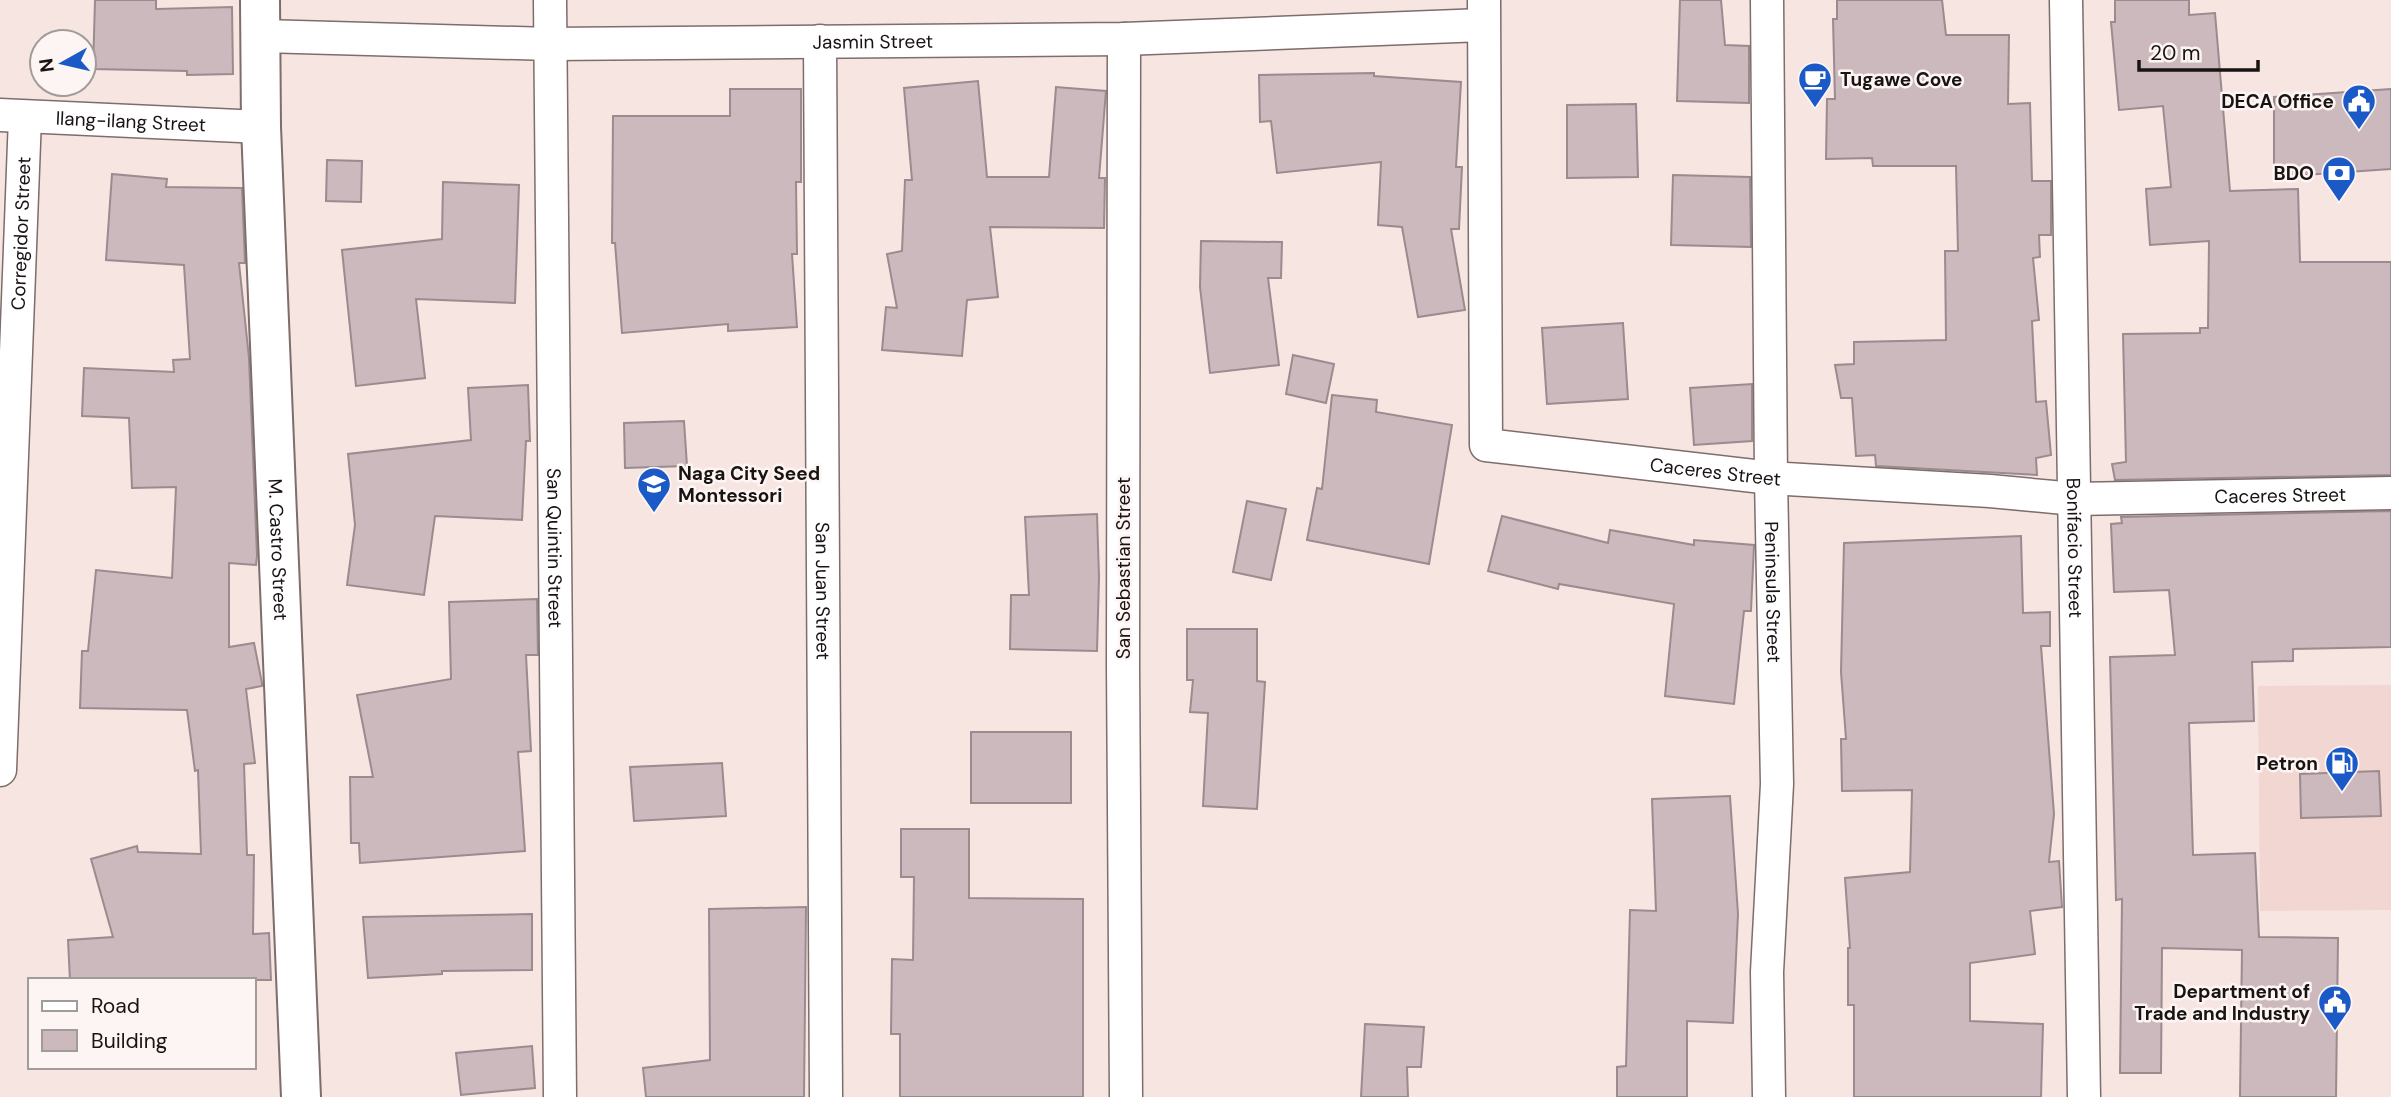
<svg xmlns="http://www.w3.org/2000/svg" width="2391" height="1097" font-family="'DM Sans',sans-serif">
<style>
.built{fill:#f1d6d2}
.building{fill:#cbb9bd;stroke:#9b8a8e;stroke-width:2}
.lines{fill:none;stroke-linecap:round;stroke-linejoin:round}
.minor-casing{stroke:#7d6d6b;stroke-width:35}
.tertiary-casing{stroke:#7d6d6b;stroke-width:42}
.minor{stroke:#fff;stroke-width:32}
.tertiary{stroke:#fff;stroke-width:38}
.labels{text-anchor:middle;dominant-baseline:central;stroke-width:5;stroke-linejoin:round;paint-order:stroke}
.street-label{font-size:19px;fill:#191312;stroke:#fcf5f4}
.poi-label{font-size:19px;font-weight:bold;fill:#191312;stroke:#fcf5f4;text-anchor:end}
</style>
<rect width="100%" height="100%" fill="#f7e5e2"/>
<!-- built -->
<path class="built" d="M 2391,685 L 2391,910 L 2260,911 L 2258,686 Z"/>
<!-- building -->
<path class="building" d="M 95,0 L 156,0 L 156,9 L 232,7 L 233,74 L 187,75 L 187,71 L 93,69 Z
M 1680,0 L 1721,0 L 1725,45 L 1749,46 L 1749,103 L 1677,101 Z
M 1837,0 L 1942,0 L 1946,35 L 2009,35 L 2008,104 L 2030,103 L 2032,181 L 2051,181 L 2051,235 L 2039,235 L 2040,257 L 2033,258 L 2039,320 L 2032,321 L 2036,402 L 2046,401 L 2051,455 L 2036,458 L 2037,475 L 1876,466 L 1875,455 L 1856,456 L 1852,398 L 1841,398 L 1835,365 L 1854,364 L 1854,342 L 1946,340 L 1945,251 L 1958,251 L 1956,166 L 1873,166 L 1872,158 L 1826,159 L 1827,99 L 1835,99 L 1833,19 L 1837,19 Z
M 2115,0 L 2189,0 L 2189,15 L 2215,13 L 2230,191 L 2298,189 L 2300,262 L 2391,262 L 2391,475 L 2115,480 L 2112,464 L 2126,462 L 2123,334 L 2200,333 L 2200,328 L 2208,328 L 2209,241 L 2150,245 L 2146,189 L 2171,187 L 2163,106 L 2119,110 L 2111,22 L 2115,22 Z
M 1374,73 L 1374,76 L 1461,82 L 1456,167 L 1462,167 L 1459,229 L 1451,229 L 1465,310 L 1418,317 L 1402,227 L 1378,225 L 1381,162 L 1277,173 L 1271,121 L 1260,122 L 1259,75 Z
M 978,81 L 987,177 L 1049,177 L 1056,87 L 1106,91 L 1099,178 L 1105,178 L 1104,228 L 990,227 L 998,297 L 967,300 L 962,356 L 882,350 L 886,307 L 897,308 L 887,254 L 902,251 L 905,180 L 912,180 L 904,88 Z
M 730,89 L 801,89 L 801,182 L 796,182 L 797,254 L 792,254 L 797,327 L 728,331 L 728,324 L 622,333 L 615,243 L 612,243 L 613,116 L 730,116 Z
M 2391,89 L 2391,169 L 2274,177 L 2274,97 Z
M 1636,104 L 1638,177 L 1567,178 L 1567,105 Z
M 327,160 L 362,161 L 361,202 L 326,201 Z
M 112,174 L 167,179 L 166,187 L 242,188 L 245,263 L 239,263 L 249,358 L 257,555 L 256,565 L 229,563 L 229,647 L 254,643 L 262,683 L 262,686 L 246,689 L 255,763 L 244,764 L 247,855 L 254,855 L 253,934 L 269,933 L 271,980 L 70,980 L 68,940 L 113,937 L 91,859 L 137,846 L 138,852 L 201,854 L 198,770 L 195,771 L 187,710 L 80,708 L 82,651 L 88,651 L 96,570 L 172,578 L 176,487 L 132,488 L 129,418 L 82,416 L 84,368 L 174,372 L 173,360 L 190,359 L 184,265 L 106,260 Z
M 1673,175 L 1750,177 L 1751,247 L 1671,245 Z
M 443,182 L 519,185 L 515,303 L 416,299 L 425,378 L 356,386 L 342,250 L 442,239 Z
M 1201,241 L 1282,242 L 1281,278 L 1268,278 L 1279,365 L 1210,373 L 1200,287 Z
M 1623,323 L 1628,399 L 1547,404 L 1542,328 Z
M 1293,355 L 1334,364 L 1326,403 L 1286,394 Z
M 1752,384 L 1752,441 L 1694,445 L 1690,388 Z
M 528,385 L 530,441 L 526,441 L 522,520 L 435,516 L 424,595 L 347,585 L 355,525 L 348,454 L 471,440 L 468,388 Z
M 1332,395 L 1377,400 L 1376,412 L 1452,425 L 1429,564 L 1307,540 L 1317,488 L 1322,489 Z
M 684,421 L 687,466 L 625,468 L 624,423 Z
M 1247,501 L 1286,509 L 1271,580 L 1233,572 Z
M 2391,511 L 2391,647 L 2293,649 L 2293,661 L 2252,662 L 2254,721 L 2189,723 L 2193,855 L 2255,853 L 2259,937 L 2338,938 L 2336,1097 L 2240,1097 L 2242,950 L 2162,948 L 2161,1073 L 2120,1073 L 2122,899 L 2116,900 L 2110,657 L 2175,655 L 2169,590 L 2114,592 L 2111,524 L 2122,523 L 2121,517 Z
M 1097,514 L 1099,577 L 1097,651 L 1010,649 L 1011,595 L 1029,595 L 1025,517 Z
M 1502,516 L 1608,543 L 1610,530 L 1694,545 L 1694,540 L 1754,545 L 1751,611 L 1744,611 L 1734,704 L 1665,696 L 1674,604 L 1559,584 L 1558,589 L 1488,571 Z
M 2021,536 L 2023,613 L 2050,612 L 2050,646 L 2041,646 L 2054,814 L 2049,862 L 2059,861 L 2062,907 L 2030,911 L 2035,954 L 1970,963 L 1970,1021 L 2043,1024 L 2041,1097 L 1854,1097 L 1854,1005 L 1848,1005 L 1848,948 L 1850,948 L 1845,878 L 1910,872 L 1912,790 L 1842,791 L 1841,739 L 1846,739 L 1841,672 L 1844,543 Z
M 537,599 L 538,655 L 526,655 L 531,751 L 518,752 L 525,851 L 360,863 L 359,843 L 351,843 L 350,777 L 373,777 L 357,695 L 451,679 L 449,602 Z
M 1187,629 L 1257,629 L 1257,681 L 1265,682 L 1257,809 L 1203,806 L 1208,713 L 1190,712 L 1193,680 L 1187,680 Z
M 971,732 L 1071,732 L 1071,803 L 971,803 Z
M 722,763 L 726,816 L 634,821 L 630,767 Z
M 2379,771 L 2381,816 L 2301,818 L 2300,774 Z
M 1730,796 L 1738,914 L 1733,1023 L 1687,1021 L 1687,1097 L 1617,1097 L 1617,1067 L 1626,1066 L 1630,910 L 1656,911 L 1652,799 Z
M 901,829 L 969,829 L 969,898 L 1083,899 L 1083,1097 L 900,1097 L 900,1034 L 891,1034 L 892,959 L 913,960 L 914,877 L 901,877 Z
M 806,907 L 804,1097 L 646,1097 L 643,1068 L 710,1060 L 709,909 Z
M 532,914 L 532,970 L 442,971 L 442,974 L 368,978 L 363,917 Z
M 1365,1024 L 1424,1027 L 1421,1067 L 1407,1067 L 1408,1097 L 1361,1097 Z
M 532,1046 L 535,1088 L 461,1095 L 456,1053 Z"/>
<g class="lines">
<!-- minor casing -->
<g class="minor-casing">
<g id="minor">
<path id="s1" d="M 550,0 L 560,1097"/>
<path id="s2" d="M 1484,0 L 1486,445 L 1771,478 L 1990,491 L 2075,499 L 2391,493"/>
<path id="s3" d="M 1767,0 L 1771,478 L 1777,784 L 1767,972 L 1769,1097"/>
<path id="s4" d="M 2066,0 L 2084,1097"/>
<path id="s5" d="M 262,36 L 550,44 L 1124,39 L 1483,25"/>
<path d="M 1124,39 L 1123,665 L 1126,1097"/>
<path id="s6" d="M 820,41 L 826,1097"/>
<path id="s7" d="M 0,115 L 261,127"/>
<path id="s8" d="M 0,770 L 25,117"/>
</g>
</g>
<!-- tertiary casing -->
<g class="tertiary-casing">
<g id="tertiary">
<path id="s9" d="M 260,0 L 261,127 L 301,1097"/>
</g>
</g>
<!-- minor -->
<use href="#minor" class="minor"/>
<!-- tertiary -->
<use href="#tertiary" class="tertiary"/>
</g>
<!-- icons -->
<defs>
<g id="cafe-pin" transform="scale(1.75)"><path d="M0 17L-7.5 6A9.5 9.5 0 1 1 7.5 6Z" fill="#1b5ac6" stroke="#fcf5f4"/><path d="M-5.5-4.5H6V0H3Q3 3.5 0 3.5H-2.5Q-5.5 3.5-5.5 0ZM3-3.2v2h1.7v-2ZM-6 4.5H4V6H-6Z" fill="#fff"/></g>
<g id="civic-pin" transform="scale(1.75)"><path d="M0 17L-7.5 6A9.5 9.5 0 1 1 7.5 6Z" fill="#1b5ac6" stroke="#fcf5f4"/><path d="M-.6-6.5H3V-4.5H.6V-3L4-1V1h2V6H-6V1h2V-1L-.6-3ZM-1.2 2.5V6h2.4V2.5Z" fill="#fff"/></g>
<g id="bank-pin" transform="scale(1.75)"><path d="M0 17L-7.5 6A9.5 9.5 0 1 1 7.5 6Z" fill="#1b5ac6" stroke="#fcf5f4"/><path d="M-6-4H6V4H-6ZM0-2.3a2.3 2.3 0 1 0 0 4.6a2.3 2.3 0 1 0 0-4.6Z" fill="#fff"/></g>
<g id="school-pin" transform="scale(1.75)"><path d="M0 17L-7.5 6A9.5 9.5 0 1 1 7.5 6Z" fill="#1b5ac6" stroke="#fcf5f4"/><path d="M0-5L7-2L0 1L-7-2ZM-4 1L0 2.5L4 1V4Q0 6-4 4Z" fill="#fff"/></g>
<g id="fuel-pin" transform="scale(1.75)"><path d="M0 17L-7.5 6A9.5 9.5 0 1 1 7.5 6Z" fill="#1b5ac6" stroke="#fcf5f4"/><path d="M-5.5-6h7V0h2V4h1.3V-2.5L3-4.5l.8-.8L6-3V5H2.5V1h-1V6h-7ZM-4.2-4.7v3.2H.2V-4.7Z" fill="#fff"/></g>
</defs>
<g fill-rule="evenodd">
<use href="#cafe-pin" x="1815" y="79"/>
<use href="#civic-pin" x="2359" y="101"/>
<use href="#bank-pin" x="2339" y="173"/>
<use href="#school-pin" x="654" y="484"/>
<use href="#fuel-pin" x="2342" y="763"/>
<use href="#civic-pin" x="2335" y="1002"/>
</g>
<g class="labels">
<!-- street labels -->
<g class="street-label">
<text stroke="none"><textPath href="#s5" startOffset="611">Jasmin Street</textPath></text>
<text stroke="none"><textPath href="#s7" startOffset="131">Ilang-ilang Street</textPath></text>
<text stroke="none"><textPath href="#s8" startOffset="537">Corregidor Street</textPath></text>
<text stroke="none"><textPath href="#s2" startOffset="676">Caceres Street</textPath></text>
<text stroke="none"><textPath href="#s2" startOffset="1242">Caceres Street</textPath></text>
<text stroke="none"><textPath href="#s1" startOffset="548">San Quintin Street</textPath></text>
<text stroke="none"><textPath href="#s4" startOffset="548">Bonifacio Street</textPath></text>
<text stroke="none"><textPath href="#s9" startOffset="550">M. Castro Street</textPath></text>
<text transform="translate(1123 568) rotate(-90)">San Sebastian Street</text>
<text stroke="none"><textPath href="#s6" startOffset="550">San Juan Street</textPath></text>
<text stroke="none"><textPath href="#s3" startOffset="592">Peninsula Street</textPath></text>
</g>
<!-- poi labels -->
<g class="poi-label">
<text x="1840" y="79" text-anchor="start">Tugawe Cove</text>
<text x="2334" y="101">DECA Office</text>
<text x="2314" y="173">BDO</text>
<text x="678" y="473" text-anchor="start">Naga City Seed<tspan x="678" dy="22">Montessori</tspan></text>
<text x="2318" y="763">Petron</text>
<text x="2310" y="991">Department of<tspan x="2310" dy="22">Trade and Industry</tspan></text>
</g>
</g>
<!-- legend -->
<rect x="28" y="978" width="228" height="91" fill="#fcf5f4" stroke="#a19b9a" stroke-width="2"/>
<rect x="42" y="1001" width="35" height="10" fill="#ffffff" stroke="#a19b9a" stroke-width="2"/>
<text x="91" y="1013" font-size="21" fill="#191312">Road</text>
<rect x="42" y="1030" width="35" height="21" fill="#cbb9bd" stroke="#a19b9a" stroke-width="2"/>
<text x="91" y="1048" font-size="21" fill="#191312">Building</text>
<!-- north arrow -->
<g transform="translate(63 63) rotate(262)"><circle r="33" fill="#fcf5f4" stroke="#a19b9a" stroke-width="2"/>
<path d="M0-5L12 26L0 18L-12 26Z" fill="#1b5ac6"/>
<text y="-10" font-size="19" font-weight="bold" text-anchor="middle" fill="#191312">N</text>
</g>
<!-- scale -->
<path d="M2139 60v10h119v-10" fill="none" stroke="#191312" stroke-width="3.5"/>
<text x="2150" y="60" font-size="21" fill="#191312" stroke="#fcf5f4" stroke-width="5" paint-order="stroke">20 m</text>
</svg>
